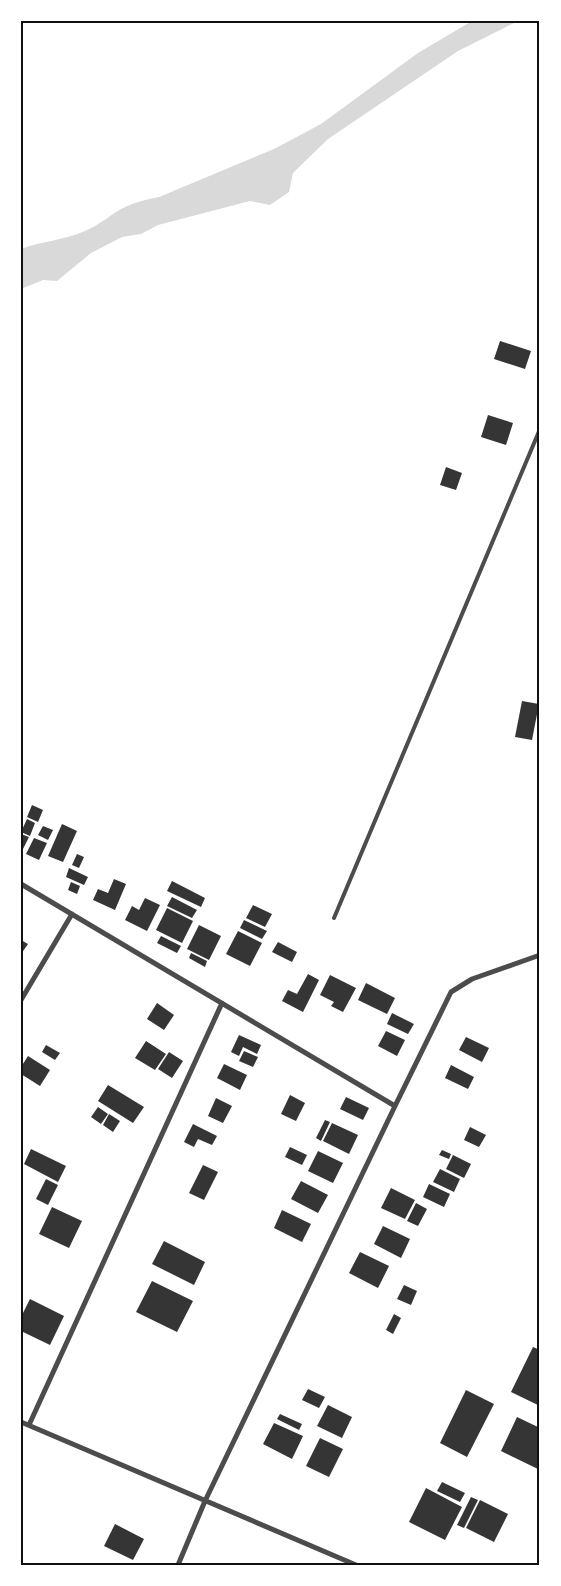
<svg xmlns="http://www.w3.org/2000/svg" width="561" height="1586" font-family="'Work Sans',sans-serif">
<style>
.water{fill:#d9d9d9}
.building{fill:#353535}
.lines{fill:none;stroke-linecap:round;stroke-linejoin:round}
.service{stroke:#4c4c4c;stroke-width:4}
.minor{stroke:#4c4c4c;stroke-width:5}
.neatline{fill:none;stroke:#111;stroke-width:2}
</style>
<rect width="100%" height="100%" fill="#fff"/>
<!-- water -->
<path class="water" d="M 472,21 L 518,21 L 458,51 L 328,139 L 293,173 L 289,192 L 270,205 L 250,201 L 158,225 L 141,234 L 122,237 L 91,253 L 57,281 L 43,280 L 21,289 L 21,249 C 42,241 65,240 85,231 C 100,225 111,214 125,207 C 136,202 147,199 159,197 L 274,149 L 321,124 L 418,53 Z"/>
<!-- building -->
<path class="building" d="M 500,341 L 531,351 L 525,369 L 494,359 Z
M 488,415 L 513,423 L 506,445 L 481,437 Z
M 446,467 L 462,473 L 456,490 L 440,485 Z
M 522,701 L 539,704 L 532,740 L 515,737 Z
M 32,805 L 43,810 L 38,822 L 27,817 Z
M 27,819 L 35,823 L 30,836 L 21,832 Z
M 62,824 L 77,831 L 63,862 L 48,856 Z
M 43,826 L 53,830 L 48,840 L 38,835 Z
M 21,834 L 29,837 L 23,849 L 21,848 Z
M 34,838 L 47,843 L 39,860 L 26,854 Z
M 77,854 L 84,857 L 79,868 L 72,865 Z
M 69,868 L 88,877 L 84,885 L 66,877 Z
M 114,879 L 126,884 L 115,910 L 93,900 L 98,889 L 108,893 Z
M 172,881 L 205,898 L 201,907 L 167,891 Z
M 71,882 L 80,886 L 77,894 L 68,890 Z
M 172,897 L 197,910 L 192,918 L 167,906 Z
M 145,898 L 160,905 L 147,931 L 125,920 L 132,906 L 139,910 Z
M 253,905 L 272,914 L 265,927 L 246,918 Z
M 167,908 L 193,921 L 182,943 L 156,930 Z
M 244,920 L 267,931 L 262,939 L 240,928 Z
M 199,925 L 221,936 L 209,960 L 187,949 Z
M 238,931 L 262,943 L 250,966 L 226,954 Z
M 161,936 L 181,946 L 177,953 L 157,943 Z
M 21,940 L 28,944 L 21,954 Z
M 278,942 L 297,952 L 292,962 L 272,952 Z
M 191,953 L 207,961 L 205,967 L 189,958 Z
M 308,974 L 319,980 L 303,1012 L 282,1001 L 288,990 L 297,994 Z
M 330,975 L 356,988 L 343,1012 L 331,1006 L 334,1002 L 320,995 Z
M 366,983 L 395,998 L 387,1014 L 358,1000 Z
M 157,1003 L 174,1015 L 164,1030 L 147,1019 Z
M 392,1013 L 414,1024 L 408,1034 L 387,1024 Z
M 386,1031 L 405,1040 L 397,1056 L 378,1046 Z
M 239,1035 L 261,1045 L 257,1054 L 243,1047 L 239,1056 L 231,1052 Z
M 466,1037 L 489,1048 L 482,1062 L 459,1050 Z
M 146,1041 L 166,1054 L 155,1070 L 135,1058 Z
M 46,1045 L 60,1053 L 55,1060 L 42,1052 Z
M 244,1051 L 258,1057 L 253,1067 L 239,1061 Z
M 169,1052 L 183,1061 L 172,1078 L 158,1069 Z
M 28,1056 L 50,1070 L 40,1086 L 21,1074 L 21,1067 Z
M 224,1064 L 247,1075 L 240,1090 L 217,1078 Z
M 451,1065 L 474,1077 L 468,1089 L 445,1078 Z
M 108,1085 L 144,1107 L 133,1123 L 98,1101 Z
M 290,1095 L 305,1103 L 296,1121 L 281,1114 Z
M 346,1097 L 369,1108 L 363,1120 L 340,1109 Z
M 216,1098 L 232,1106 L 223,1123 L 208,1116 Z
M 98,1107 L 108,1114 L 101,1124 L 91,1117 Z
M 109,1114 L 120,1121 L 113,1132 L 103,1125 Z
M 325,1120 L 330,1122 L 321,1141 L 316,1138 Z
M 332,1123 L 358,1135 L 349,1154 L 323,1141 Z
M 193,1124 L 217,1136 L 212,1145 L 198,1139 L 194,1147 L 184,1142 Z
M 470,1127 L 486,1135 L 479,1147 L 464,1140 Z
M 290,1147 L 307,1155 L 302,1165 L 285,1157 Z
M 31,1149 L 66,1166 L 58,1182 L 24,1164 Z
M 442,1150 L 451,1154 L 449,1159 L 439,1155 Z
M 318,1151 L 343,1163 L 333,1183 L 308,1171 Z
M 453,1155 L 471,1164 L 464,1178 L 446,1169 Z
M 203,1165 L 218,1172 L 204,1200 L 189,1193 Z
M 440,1169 L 460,1179 L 454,1192 L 433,1182 Z
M 46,1179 L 58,1185 L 48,1205 L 36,1199 Z
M 301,1181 L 328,1195 L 318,1213 L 291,1199 Z
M 429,1184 L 450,1194 L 444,1207 L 423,1197 Z
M 391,1188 L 415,1200 L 405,1219 L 381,1208 Z
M 416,1203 L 427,1209 L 418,1226 L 407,1221 Z
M 52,1207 L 82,1221 L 69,1248 L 39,1234 Z
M 282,1210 L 311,1224 L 302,1242 L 274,1228 Z
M 383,1226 L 410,1239 L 401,1258 L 374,1244 Z
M 164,1241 L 205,1262 L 194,1285 L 152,1264 Z
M 360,1252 L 389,1266 L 378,1288 L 349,1273 Z
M 152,1281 L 193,1301 L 177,1332 L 136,1312 Z
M 404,1285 L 417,1291 L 411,1305 L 397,1299 Z
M 30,1299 L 64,1316 L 50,1345 L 21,1331 L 21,1317 Z
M 394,1314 L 401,1318 L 393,1334 L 386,1330 Z
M 533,1347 L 540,1350 L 540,1406 L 511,1392 Z
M 308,1389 L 325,1397 L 319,1408 L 302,1400 Z
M 466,1390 L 494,1404 L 467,1457 L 440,1443 Z
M 328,1405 L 352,1417 L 342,1438 L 317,1426 Z
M 280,1414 L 302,1424 L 299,1430 L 277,1419 Z
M 517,1417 L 540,1428 L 540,1470 L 501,1451 Z
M 274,1423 L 303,1436 L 292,1459 L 263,1444 Z
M 320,1438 L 343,1449 L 329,1477 L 306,1466 Z
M 442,1482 L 465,1493 L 460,1502 L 437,1491 Z
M 426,1488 L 462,1507 L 445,1540 L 409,1522 Z
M 471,1497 L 478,1500 L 464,1528 L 457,1525 Z
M 480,1500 L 508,1514 L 494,1542 L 466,1528 Z
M 115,1524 L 144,1539 L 133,1560 L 104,1546 Z"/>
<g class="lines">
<!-- service -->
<path class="service" d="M 334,918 L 540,429"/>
<!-- minor -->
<path class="minor" d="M 21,884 L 395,1106
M 21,1000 L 72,914
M 21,1422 L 356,1565
M 29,1425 L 222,1003
M 178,1565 L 205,1501 L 395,1106 L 451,992 L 472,979 L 540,955"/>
</g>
<!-- border -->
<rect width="561" height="1586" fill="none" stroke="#ffffff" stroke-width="45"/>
<rect x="22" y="22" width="516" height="1542" class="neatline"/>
</svg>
